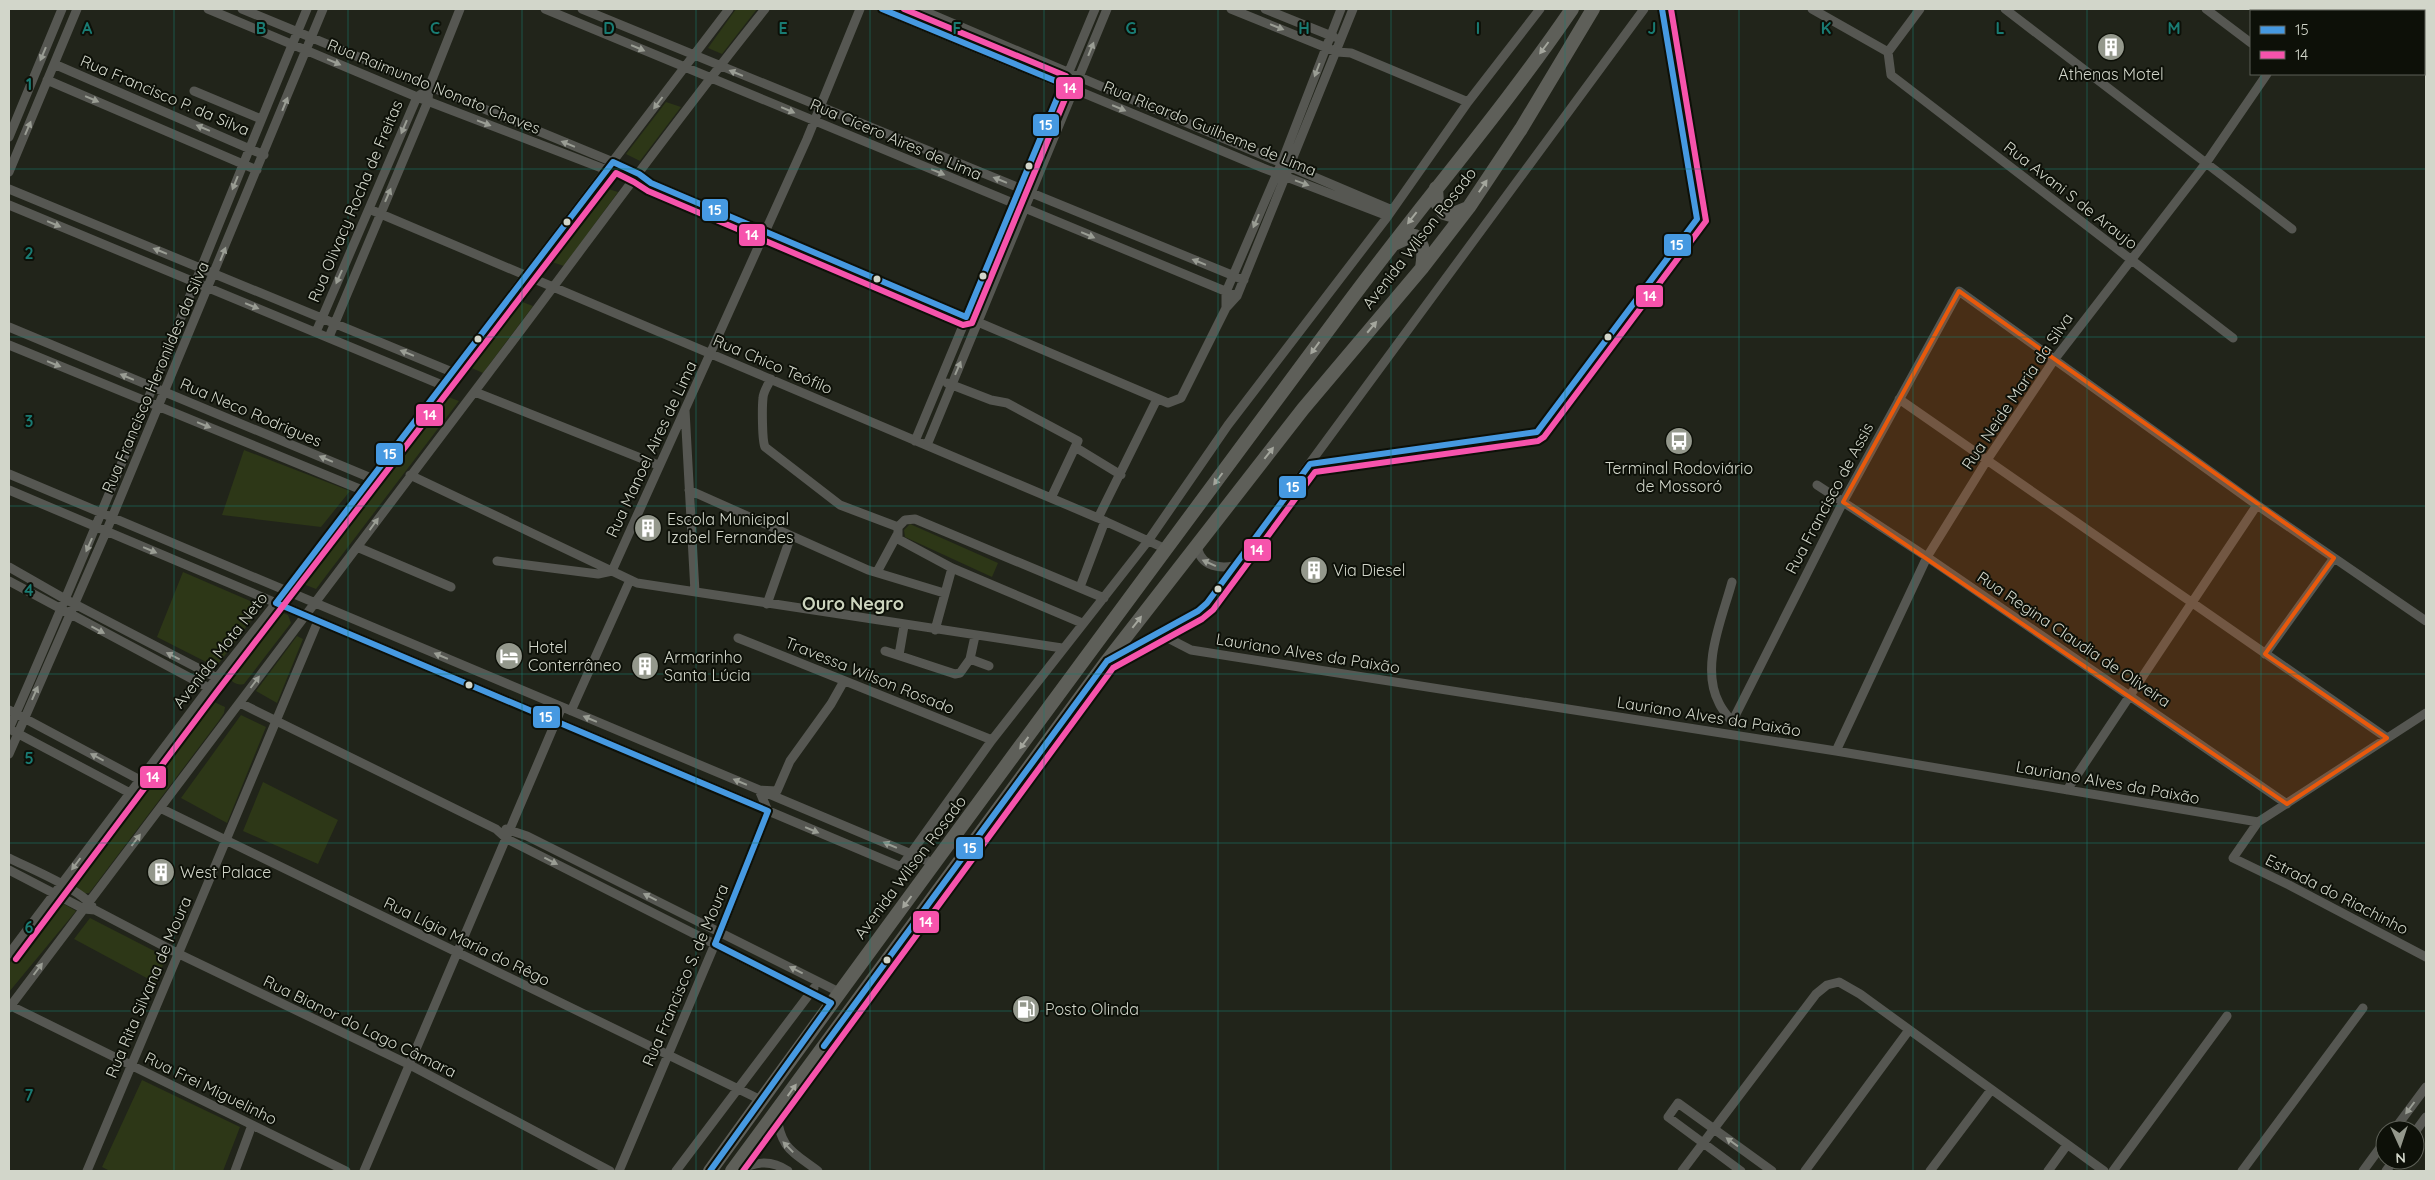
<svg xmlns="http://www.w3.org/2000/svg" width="2435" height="1180" font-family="Quicksand,sans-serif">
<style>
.green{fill:#2d3717}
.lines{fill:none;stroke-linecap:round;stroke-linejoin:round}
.minor{stroke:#565752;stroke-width:9}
.trunk{stroke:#5e5f59;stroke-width:14}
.bus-1-casing{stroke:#0d1008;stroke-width:10}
.bus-2-casing{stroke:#0d1008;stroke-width:10}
.bus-1{stroke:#4699e1;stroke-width:6}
.bus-2{stroke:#f653ac;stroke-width:6}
.oneway{fill:#9a9d94}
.oneway2{fill:#a4a69d}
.marked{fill:#e8590c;fill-opacity:0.2;stroke:#e8590c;stroke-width:4;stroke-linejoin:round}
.grid{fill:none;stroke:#197b73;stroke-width:1;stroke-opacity:0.55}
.bus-dot{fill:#d2d6ca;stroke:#0d1008;stroke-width:2}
.labels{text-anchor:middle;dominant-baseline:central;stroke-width:4;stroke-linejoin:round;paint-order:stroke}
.poi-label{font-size:16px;fill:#d2d6ca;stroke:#0d1008;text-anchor:start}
.street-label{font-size:16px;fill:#d2d6ca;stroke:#0d1008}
.neighbourhood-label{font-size:18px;font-weight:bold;fill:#cdd5be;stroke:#0d1008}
.grid-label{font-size:16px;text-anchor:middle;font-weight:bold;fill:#197b73;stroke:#0d1008;stroke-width:4;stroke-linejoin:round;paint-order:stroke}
.line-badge{stroke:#0d1008;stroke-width:2}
.badge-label{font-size:14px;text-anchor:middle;font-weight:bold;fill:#fff}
</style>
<rect width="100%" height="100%" fill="#21241a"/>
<!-- green -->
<path class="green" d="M 736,9 L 757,9 L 722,54 L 708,48 Z
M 666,102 L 681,107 L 640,161 L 626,154 Z
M 602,187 L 618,192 L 564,266 L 546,260 Z
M 517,300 L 533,306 L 483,373 L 467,366 Z
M 443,395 L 459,401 L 316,589 L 298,582 Z
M 244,450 L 350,491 L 321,527 L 222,515 Z
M 910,524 L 998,563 L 992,577 L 905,537 L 904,530 Z
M 183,572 L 262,606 L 216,667 L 157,637 Z
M 283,613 L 288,615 L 291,623 L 244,684 C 237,686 231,682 228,675 L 230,670 L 274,614 Z
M 297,636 L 303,639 L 277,703 L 256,691 Z
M 212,701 L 225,707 L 224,713 L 218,722 L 93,888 L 89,893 L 80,894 L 71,884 L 72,881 L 208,702 Z
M 241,715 L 266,727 L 227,823 L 181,798 Z
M 263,782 L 338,820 L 318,864 L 243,831 Z
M 57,903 L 62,903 L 76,911 L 9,992 L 9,964 L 53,905 Z
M 90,918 L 166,957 L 156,983 L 74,939 Z
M 142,1080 L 240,1127 L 223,1171 L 110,1171 L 102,1167 Z"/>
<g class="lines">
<!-- minor -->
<path class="minor" d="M 208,9 L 417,97 L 638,182
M 242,9 L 613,162 L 639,174 L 651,183 L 1168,403 L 1181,398 L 1226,308 L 1237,296 L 1353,9
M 545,9 L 1237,296
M 582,9 L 1244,280
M 882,9 L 1263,168 L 1388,216
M 919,9 L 1392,210
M 1231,9 L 1337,52 L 1351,53 L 1468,102
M 1265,9 L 1334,37
M 1812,9 L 1888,52
M 2005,9 L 2292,229
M 2206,9 L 2251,43
M 2413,9 L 2415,11
M 2312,11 L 2313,9
M 1888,52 L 1891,75 L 2233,338
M 1888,52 L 1920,9
M 54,64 L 264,155
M 47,80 L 257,170
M 194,91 L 261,119
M 9,137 L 62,9
M 9,172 L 77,9
M 9,189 L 452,372
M 9,205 L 442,385
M 369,209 L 1098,518 L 1166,549
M 1226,308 L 1226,292 L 1281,164 L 1341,9
M 9,327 L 371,478
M 316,332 L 417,97 L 421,94
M 329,337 L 428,101 L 429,87 L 460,9
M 9,345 L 362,490
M 771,379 C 768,385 763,392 763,398 C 762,407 762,441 765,447 L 840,505 L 898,527
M 947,383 L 991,400 L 1007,403 L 1078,441 L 1051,498
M 475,392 L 658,465
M 1899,399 L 2387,738
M 685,410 L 695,592
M 915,441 L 1095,9
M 927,445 L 1107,9
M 1075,447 L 1121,475
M 9,474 L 935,864
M 410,475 L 637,583 L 1062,648
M 1817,485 L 1927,557 L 2287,804
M 9,490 L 901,867 L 992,740 L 1148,541 L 1228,425 L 1388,216 L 1468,102 L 1540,9
M 689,490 L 868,570 L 944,593
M 1098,518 L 1157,399
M 1197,543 C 1198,565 1216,569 1234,566
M 357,547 L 451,587
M 497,561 L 598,574 L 612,571
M 9,567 L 65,599 L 217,678
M 612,571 L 807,139 L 860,9
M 877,572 L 897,535
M 9,581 L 209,688
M 1732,582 C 1722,619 1700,667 1719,703 C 1722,710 1728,716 1732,722 L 1843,502 L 1959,291 L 2257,505 L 2426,621
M 1080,587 L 1105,521
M 767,604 L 791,536
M 1082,623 L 952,568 L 898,539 L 898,527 L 905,520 L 915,519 L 1104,598
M 935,630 L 952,568
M 1158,633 L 1191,650 L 1836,751 L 2258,822
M 738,638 L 992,740
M 885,651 L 955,674 L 960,673 L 970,659 L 975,636
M 2265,654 L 2334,558
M 899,655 L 904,626
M 1112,658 L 1198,611 L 1207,603 L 1644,9
M 970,659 L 989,666
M 240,703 L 496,829 L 507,839 L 831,1003
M 9,710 L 140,780
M 571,711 L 630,580
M 2426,713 L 2258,822 L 2233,858 L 2289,885 L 2426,957
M 9,729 C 114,491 207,249 307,9
M 13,731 L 130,793
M 1836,751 L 1927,557 L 1987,460 L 2054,360 L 2206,163 L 2267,74
M 9,754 L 106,532 L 323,9
M 2067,790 L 2257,505
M 160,808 L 761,1100
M 506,829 L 527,836 L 839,992
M 9,858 C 29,868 80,889 92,906
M 9,870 L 84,909 L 95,910 L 179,954 L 410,1065 L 610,1171
M 9,954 L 209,688 L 276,603 L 729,9
M 9,1005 L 346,1171
M 9,1008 C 169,797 328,586 487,375 C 580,253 669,128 765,9
M 776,1112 C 781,1149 790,1150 818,1171
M 2394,1130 L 2426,1087
M 2415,1132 L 2426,1117
M 87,1171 L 318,621
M 235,1171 L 252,1125
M 364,1171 L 562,707
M 619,1171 L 720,932 L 768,811 L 759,790 L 777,791 L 790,761 L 831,704 L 844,681
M 676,1171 L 814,988
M 735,1171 C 754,1163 769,1158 788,1171
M 1682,1171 L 1816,994 L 1827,985 L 1839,982 L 1860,994 L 2104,1171
M 1741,1171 L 1668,1117 L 1678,1103 L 1772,1171
M 1805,1171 L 1909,1030
M 1930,1171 L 1991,1090
M 2048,1171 L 2067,1145
M 2113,1171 L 2227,1016
M 2242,1171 L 2363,1008
M 2363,1171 L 2385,1141
M 2386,1171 L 2394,1160"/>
<!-- trunk -->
<path class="trunk" d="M 1436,188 L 1437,203 L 1444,213 L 1451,215 L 1468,208
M 1394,244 L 1409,237 L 1415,236 C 1425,245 1424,256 1422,268
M 710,1171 C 919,882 1131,596 1343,310 C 1418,208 1501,113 1572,9
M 732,1171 L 1107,661 L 1303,409 L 1422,268 L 1469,207 L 1521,129 L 1593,9"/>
<!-- bus-1 casing -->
<g class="bus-1-casing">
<path id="bus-1" d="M 824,1046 L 1107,661 L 1198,611 L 1207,603 L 1310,464 L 1537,432 L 1697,219 L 1662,9
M 710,1171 L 831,1003 L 715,944 L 768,811 L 276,603 L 613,162 L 639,174 L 651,183 L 966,317 L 1063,84 L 882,9"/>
</g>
<!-- bus-2 casing -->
<g class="bus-2-casing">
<path id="bus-2" d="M 16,959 L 216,693 L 616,173 L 634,182 L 648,191 L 963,325 L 972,323 L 1072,82 L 1066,76 L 904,9
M 743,1171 L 1113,668 L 1202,619 L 1213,610 L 1315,472 L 1538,441 L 1544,437 L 1706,221 L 1671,9"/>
</g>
<!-- bus-1 -->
<use href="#bus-1" class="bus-1"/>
<!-- bus-2 -->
<use href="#bus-2" class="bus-2"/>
</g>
<!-- one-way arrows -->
<defs><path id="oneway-solid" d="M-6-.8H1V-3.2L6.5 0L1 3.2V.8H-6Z" transform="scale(1.25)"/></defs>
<g class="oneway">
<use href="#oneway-solid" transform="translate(1277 27) rotate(22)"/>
<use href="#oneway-solid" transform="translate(638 48) rotate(23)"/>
<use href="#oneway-solid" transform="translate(1091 49) rotate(-68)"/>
<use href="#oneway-solid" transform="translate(43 54) rotate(113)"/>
<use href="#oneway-solid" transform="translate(334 62) rotate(23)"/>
<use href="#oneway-solid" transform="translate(1317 70) rotate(111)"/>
<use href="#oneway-solid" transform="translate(736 73) rotate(-158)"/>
<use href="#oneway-solid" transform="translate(92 99) rotate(23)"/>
<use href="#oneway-solid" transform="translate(658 103) rotate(127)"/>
<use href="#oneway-solid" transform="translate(285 104) rotate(-68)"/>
<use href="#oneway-solid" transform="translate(1119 108) rotate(23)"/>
<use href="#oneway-solid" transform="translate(788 110) rotate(23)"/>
<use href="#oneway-solid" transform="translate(484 123) rotate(21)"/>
<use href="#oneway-solid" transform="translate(404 127) rotate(113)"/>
<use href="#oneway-solid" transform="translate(28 128) rotate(-67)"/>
<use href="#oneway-solid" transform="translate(203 128) rotate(-157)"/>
<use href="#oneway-solid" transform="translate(568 144) rotate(-158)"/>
<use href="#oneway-solid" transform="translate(938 172) rotate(23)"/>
<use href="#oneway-solid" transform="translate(1000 180) rotate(-158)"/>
<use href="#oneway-solid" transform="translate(235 183) rotate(112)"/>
<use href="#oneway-solid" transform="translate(1302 183) rotate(20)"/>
<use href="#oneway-solid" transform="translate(388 195) rotate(-67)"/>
<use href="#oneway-solid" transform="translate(1256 221) rotate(113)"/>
<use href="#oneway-solid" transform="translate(54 224) rotate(23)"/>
<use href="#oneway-solid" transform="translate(1088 235) rotate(23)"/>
<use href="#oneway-solid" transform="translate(160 251) rotate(-158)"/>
<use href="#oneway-solid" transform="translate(223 254) rotate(-68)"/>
<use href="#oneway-solid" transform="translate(1199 262) rotate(-158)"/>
<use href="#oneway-solid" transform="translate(339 277) rotate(114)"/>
<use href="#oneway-solid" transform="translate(252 306) rotate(22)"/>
<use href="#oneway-solid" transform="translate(407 353) rotate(-158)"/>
<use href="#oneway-solid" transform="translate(54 364) rotate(22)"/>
<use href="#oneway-solid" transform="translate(958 368) rotate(-67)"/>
<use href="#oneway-solid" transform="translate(127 377) rotate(-157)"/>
<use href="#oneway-solid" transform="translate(204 425) rotate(22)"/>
<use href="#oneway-solid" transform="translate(326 459) rotate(-157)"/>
<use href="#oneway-solid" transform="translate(374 524) rotate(-54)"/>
<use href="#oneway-solid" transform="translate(89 545) rotate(114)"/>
<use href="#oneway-solid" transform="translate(150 550) rotate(23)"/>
<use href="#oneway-solid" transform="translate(1209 563) rotate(-156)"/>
<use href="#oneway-solid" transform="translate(98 630) rotate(28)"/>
<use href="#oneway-solid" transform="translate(173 656) rotate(-153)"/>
<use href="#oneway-solid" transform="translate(441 656) rotate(-157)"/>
<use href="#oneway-solid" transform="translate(255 682) rotate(-53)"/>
<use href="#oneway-solid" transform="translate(35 693) rotate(-66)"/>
<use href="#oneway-solid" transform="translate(590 719) rotate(-157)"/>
<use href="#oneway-solid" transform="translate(97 757) rotate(-152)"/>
<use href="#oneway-solid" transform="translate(740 782) rotate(-157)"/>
<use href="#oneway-solid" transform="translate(812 830) rotate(23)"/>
<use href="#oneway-solid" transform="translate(136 840) rotate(-53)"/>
<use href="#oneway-solid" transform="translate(890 845) rotate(-157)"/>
<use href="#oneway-solid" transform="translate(551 861) rotate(27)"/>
<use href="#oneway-solid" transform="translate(76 864) rotate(127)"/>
<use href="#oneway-solid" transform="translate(650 897) rotate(-153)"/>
<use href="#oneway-solid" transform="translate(38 969) rotate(-53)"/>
<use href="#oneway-solid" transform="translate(796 970) rotate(-153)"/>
<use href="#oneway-solid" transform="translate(2410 1108) rotate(127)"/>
<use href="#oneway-solid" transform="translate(1732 1142) rotate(-144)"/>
<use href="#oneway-solid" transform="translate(788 1147) rotate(-134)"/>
</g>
<g class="oneway2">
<use href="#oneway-solid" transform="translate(1544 48) rotate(127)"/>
<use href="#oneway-solid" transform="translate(1483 186) rotate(-56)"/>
<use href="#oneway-solid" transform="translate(1412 218) rotate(128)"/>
<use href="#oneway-solid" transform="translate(1372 327) rotate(-50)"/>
<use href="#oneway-solid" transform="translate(1315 348) rotate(126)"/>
<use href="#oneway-solid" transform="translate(1269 453) rotate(-52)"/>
<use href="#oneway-solid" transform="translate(1218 479) rotate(127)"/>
<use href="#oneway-solid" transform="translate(1137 622) rotate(-52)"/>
<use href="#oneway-solid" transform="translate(1024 743) rotate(126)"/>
<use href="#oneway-solid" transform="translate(907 902) rotate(127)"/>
<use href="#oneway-solid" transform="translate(792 1090) rotate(-54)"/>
</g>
<!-- marked area -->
<path class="marked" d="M 1959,291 L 2334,558 L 2265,654 L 2387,738 L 2287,804 L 1843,502 Z"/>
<!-- grid -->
<path class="grid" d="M 174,9 L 174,1171M 348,9 L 348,1171M 522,9 L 522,1171M 696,9 L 696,1171M 870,9 L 870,1171M 1044,9 L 1044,1171M 1218,9 L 1218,1171M 1391,9 L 1391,1171M 1565,9 L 1565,1171M 1739,9 L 1739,1171M 1913,9 L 1913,1171M 2087,9 L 2087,1171M 2261,9 L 2261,11M 2261,74 L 2261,1171M 9,169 L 2426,169M 9,337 L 2426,337M 9,506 L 2426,506M 9,674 L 2426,674M 9,843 L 2426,843M 9,1011 L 2426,1011"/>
<!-- icons -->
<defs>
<g id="building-disc" transform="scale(1.4375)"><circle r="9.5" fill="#94988c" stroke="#0d1008"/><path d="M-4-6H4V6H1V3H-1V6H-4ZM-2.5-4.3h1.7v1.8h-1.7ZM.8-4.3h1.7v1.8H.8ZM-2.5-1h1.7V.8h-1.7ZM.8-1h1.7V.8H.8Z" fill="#fff"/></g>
<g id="bus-disc" transform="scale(1.4375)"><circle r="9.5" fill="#94988c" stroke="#0d1008"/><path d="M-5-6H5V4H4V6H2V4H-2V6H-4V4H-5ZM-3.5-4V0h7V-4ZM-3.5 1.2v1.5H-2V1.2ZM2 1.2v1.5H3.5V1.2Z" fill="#fff"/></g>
<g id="hotel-disc" transform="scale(1.4375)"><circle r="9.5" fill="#94988c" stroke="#0d1008"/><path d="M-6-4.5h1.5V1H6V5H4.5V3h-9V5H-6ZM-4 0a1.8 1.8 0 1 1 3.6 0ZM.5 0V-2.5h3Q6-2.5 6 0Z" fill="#fff"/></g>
<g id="fuel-disc" transform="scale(1.4375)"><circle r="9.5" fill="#94988c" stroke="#0d1008"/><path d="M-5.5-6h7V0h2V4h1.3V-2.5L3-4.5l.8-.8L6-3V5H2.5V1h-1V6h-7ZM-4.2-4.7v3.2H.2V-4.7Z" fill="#fff"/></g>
</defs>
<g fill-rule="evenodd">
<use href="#building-disc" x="2111" y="47"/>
<use href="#bus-disc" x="1679" y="441"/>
<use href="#building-disc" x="648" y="528"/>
<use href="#building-disc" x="1314" y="570"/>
<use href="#hotel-disc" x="509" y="656"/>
<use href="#building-disc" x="645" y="666"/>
<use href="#building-disc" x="161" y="872"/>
<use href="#fuel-disc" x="1026" y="1009"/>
</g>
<!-- markers -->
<g class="bus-dot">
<circle cx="1029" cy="166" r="4.5"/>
<circle cx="567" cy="222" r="4.5"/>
<circle cx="983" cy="276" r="4.5"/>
<circle cx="877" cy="279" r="4.5"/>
<circle cx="1608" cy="337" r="4.5"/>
<circle cx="478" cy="339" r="4.5"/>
<circle cx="1218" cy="589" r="4.5"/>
<circle cx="469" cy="685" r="4.5"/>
<circle cx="887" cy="960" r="4.5"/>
</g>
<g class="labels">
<!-- poi labels -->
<g class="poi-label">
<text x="2111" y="74" text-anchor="middle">Athenas Motel</text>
<text x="1679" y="468" text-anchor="middle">Terminal Rodoviário<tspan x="1679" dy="18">de Mossoró</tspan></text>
<text x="667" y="519">Escola Municipal<tspan x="667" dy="18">Izabel Fernandes</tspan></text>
<text x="1333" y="570">Via Diesel</text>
<text x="528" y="647">Hotel<tspan x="528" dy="18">Conterrâneo</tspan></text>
<text x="664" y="657">Armarinho<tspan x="664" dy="18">Santa Lúcia</tspan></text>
<text x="180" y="872">West Palace</text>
<text x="1045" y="1009">Posto Olinda</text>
</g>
<!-- street labels -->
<g class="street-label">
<text transform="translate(434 86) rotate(22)">Rua Raimundo Nonato Chaves</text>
<text transform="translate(165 95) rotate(23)">Rua Francisco P. da Silva</text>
<text transform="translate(1210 128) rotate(22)">Rua Ricardo Guilheme de Lima</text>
<text transform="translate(896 139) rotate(23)">Rua Cícero Aires de Lima</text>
<text transform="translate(2071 195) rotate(38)">Rua Avani S de Araujo</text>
<text transform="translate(355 201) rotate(-67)">Rua Olivacy Rocha de Freitas</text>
<text transform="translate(1419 238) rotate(-52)">Avenida Wilson Rosado</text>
<text transform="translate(773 364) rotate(23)">Rua Chico Teófilo</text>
<text transform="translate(155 377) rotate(-67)">Rua Francisco Heronildes da Silva</text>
<text transform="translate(2017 391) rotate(-56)">Rua Neide Maria da Silva</text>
<text transform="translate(251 412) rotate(23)">Rua Neco Rodrigues</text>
<text transform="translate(651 449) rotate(-65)">Rua Manoel Aires de Lima</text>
<text transform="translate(1829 498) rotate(-62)">Rua Francisco de Assis</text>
<text transform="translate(2074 639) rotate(34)">Rua Regina Claudia de Oliveira</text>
<text transform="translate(220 650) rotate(-52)">Avenida Mota Neto</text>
<text transform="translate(1308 653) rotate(9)">Lauriano Alves da Paixão</text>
<text transform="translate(870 675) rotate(22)">Travessa Wilson Rosado</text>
<text transform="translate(1709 716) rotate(9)">Lauriano Alves da Paixão</text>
<text transform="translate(2108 782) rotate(10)">Lauriano Alves da Paixão</text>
<text transform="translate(910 867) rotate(-53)">Avenida Wilson Rosado</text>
<text transform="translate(2337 894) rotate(27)">Estrada do Riachinho</text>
<text transform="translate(467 941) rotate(26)">Rua Lígia Maria do Rêgo</text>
<text transform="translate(685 975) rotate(-67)">Rua Francisco S. de Moura</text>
<text transform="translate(148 987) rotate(-67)">Rua Rita Silvana de Moura</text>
<text transform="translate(360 1026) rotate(26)">Rua Bianor do Lago Câmara</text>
<text transform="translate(211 1088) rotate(26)">Rua Frei Miguelinho</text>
</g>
<!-- neighbourhood labels -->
<g class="neighbourhood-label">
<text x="853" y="603">Ouro Negro</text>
</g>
</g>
<g class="grid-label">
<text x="87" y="34">A</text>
<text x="261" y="34">B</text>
<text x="435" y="34">C</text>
<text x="609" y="34">D</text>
<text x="783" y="34">E</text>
<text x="957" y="34">F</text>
<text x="1131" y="34">G</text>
<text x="1304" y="34">H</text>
<text x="1478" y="34">I</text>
<text x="1652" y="34">J</text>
<text x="1826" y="34">K</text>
<text x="2000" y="34">L</text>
<text x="2174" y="34">M</text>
<text x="29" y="90">1</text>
<text x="29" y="259">2</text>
<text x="29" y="427">3</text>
<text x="29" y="596">4</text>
<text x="29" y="764">5</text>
<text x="29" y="933">6</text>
<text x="29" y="1101">7</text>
</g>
<g class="line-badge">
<rect x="1055" y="76" width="29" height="24" rx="5" fill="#f653ac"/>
<rect x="1032" y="113" width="28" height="24" rx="5" fill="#4699e1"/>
<rect x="701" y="198" width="28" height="24" rx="5" fill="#4699e1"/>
<rect x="738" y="223" width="28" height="24" rx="5" fill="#f653ac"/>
<rect x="1663" y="233" width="29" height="24" rx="5" fill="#4699e1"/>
<rect x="1635" y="284" width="29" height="24" rx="5" fill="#f653ac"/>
<rect x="415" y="403" width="29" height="24" rx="5" fill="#f653ac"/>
<rect x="375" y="442" width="29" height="24" rx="5" fill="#4699e1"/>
<rect x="1278" y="475" width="29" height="24" rx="5" fill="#4699e1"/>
<rect x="1243" y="538" width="29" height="24" rx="5" fill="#f653ac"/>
<rect x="532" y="705" width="29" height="24" rx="5" fill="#4699e1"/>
<rect x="139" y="765" width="28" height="24" rx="5" fill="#f653ac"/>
<rect x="955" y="836" width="29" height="24" rx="5" fill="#4699e1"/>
<rect x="912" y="910" width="28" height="24" rx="5" fill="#f653ac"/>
</g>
<g class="badge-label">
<text x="1070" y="93">14</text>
<text x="1046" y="130">15</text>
<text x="715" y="215">15</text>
<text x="752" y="240">14</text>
<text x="1677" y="250">15</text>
<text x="1650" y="301">14</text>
<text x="430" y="420">14</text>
<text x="390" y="459">15</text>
<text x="1293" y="492">15</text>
<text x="1257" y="555">14</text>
<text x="546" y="722">15</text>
<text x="153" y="782">14</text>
<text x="970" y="853">15</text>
<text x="926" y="927">14</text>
</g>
<!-- border -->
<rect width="2435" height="1180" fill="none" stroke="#d2d6ca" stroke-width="20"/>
<!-- legend -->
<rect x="2250" y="10" width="175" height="65" fill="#0d1008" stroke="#5c5f56"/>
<rect x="2260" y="26" width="25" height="8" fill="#4699e1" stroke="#5c5f56"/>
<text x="2295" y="35" font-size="15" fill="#d2d6ca">15</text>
<rect x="2260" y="51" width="25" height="8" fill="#f653ac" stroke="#5c5f56"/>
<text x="2295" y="60" font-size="15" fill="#d2d6ca">14</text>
<!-- north arrow -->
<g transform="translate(2400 1145) rotate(177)"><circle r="24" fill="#0d1008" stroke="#5c5f56"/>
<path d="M0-4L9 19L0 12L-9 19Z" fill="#94988c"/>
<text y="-8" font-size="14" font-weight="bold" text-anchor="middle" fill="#d2d6ca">N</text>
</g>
</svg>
